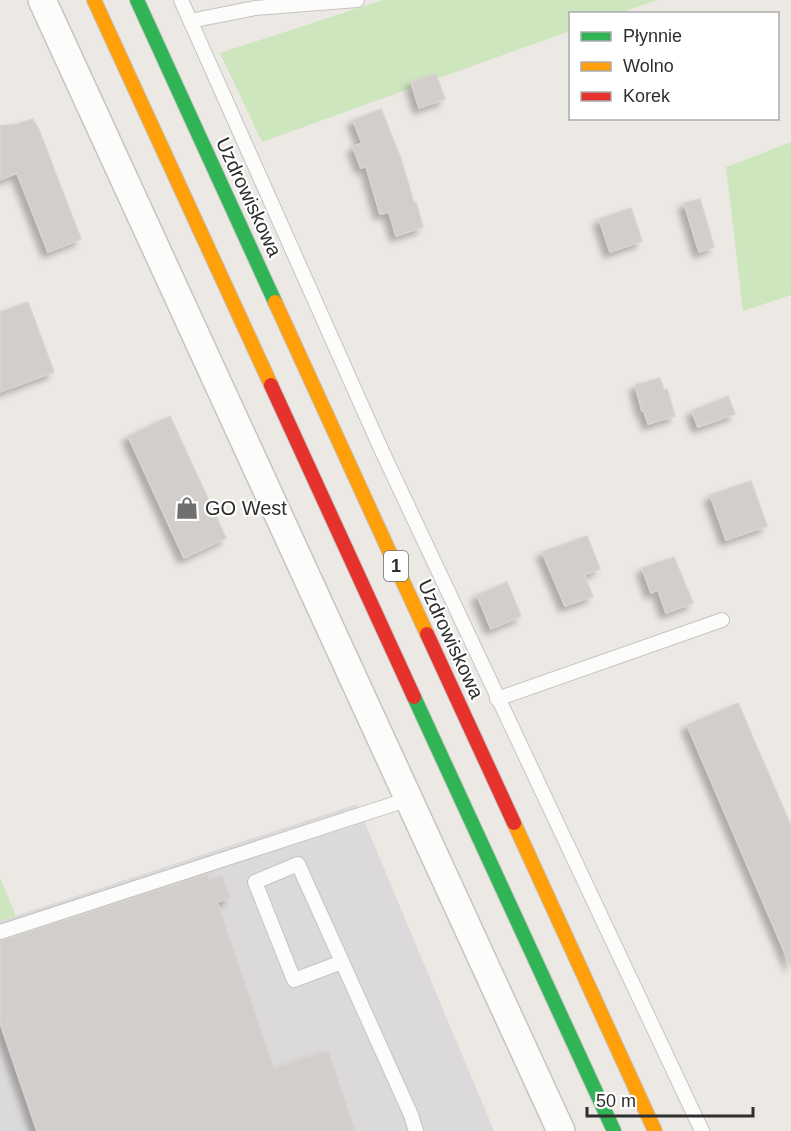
<svg xmlns="http://www.w3.org/2000/svg" width="791" height="1131" font-family="Helvetica,sans-serif">
<style>
.industrial{fill:#dcd9db}
.green{fill:#cee6be}
.building{fill:#d1cecb;stroke:#d7d4d0;stroke-width:1.5;filter:url(#shadow)}
.lines{fill:none;stroke-linecap:round;stroke-linejoin:round}
.lane-casing{stroke:#c5c4c5;stroke-width:16}
.street-casing{stroke:#c5c4c5;stroke-width:30}
.fast-casing{stroke:#c6c5c4;stroke-width:16}
.slow-casing{stroke:#c6c5c4;stroke-width:16}
.jam-casing{stroke:#c6c5c4;stroke-width:16}
.lane{stroke:#fcfcfb;stroke-width:14}
.street{stroke:#fcfcfb;stroke-width:27}
.fast{stroke:#30b455;stroke-width:14}
.slow{stroke:#ff9f0a;stroke-width:14}
.jam{stroke:#e5322d;stroke-width:14}
.labels{text-anchor:middle;dominant-baseline:central;stroke-width:4.5;stroke-linejoin:round;paint-order:stroke}
.shield{fill:#fff;stroke:#6d6d6d;stroke-width:1.5}
.shield-label{font-size:18px;font-weight:bold;fill:#2e2e2e}
.street-label{font-size:20px;fill:#2e2e2e;stroke:#fff}
.poi-label{font-size:20px;fill:#2e2e2e;stroke:#fff;text-anchor:start}
</style>
<defs>
<filter id="shadow"><feDropShadow dx="-5.5" dy="5.5" stdDeviation="3" flood-color="#0004"/></filter>
</defs>
<rect width="100%" height="100%" fill="#ece8e4"/>
<!-- industrial -->
<path class="industrial" d="M 357,804 L 494,1131 L 0,1131 L 0,921 Z"/>
<!-- green -->
<path class="green" d="M 383,0 L 657,0 L 620,13 L 570,14 L 570,31 L 262,142 L 220,53 Z
M 791,142 L 791,295 L 743,311 L 726,167 Z
M 0,877 L 16,916 L 0,921 Z"/>
<!-- building -->
<path class="building" d="M 436,74 L 445,99 L 419,108 L 411,82 Z
M 381,109 L 401,159 L 414,203 L 416,202 L 423,227 L 396,236 L 389,212 L 380,214 L 366,166 L 361,168 L 353,147 L 362,143 L 353,120 Z
M 33,119 L 39,130 L 81,239 L 48,252 L 17,173 L 0,180 L 0,126 L 18,124 Z
M 700,199 L 714,247 L 699,252 L 684,203 Z
M 631,208 L 642,241 L 610,252 L 599,219 Z
M 28,302 L 54,372 L 0,392 L 0,312 Z
M 660,378 L 664,390 L 667,389 L 675,416 L 648,424 L 644,411 L 642,411 L 635,385 Z
M 728,396 L 735,414 L 698,427 L 692,411 Z
M 170,416 L 226,538 L 184,558 L 128,436 Z
M 751,481 L 767,526 L 726,540 L 710,495 Z
M 587,536 L 600,569 L 584,575 L 593,596 L 565,606 L 542,552 Z
M 674,557 L 693,603 L 666,613 L 658,590 L 651,593 L 642,568 Z
M 507,582 L 521,616 L 491,629 L 477,595 Z
M 738,703 L 791,826 L 791,967 L 687,725 Z
M 207,874 L 209,880 L 222,876 L 230,898 L 217,902 L 274,1069 L 328,1050 L 355,1131 L 37,1131 L 0,1023 L 0,941 Z"/>
<g class="lines">
<!-- lane casing -->
<g class="lane-casing">
<path id="lane" d="M 181,0 L 381,449 L 702,1131
M 190,21 L 255,8 L 357,0
M 497,699 L 722,620
M 0,932 L 409,799
M 342,962 L 294,980 L 255,882 L 298,864 L 411,1115 L 416,1131"/>
</g>
<!-- street casing -->
<g class="street-casing">
<path id="street" d="M 42,0 L 561,1131"/>
</g>
<!-- fast casing -->
<g class="fast-casing">
<path id="fast" d="M 137,0 L 275,302
M 414,697 L 614,1131"/>
</g>
<!-- slow casing -->
<g class="slow-casing">
<path id="slow" d="M 94,0 L 271,385
M 275,302 L 427,634
M 514,823 L 655,1131"/>
</g>
<!-- jam casing -->
<g class="jam-casing">
<path id="jam" d="M 271,385 L 414,697
M 427,634 L 514,823"/>
</g>
<!-- lane -->
<use href="#lane" class="lane"/>
<!-- street -->
<use href="#street" class="street"/>
<!-- fast -->
<use href="#fast" class="fast"/>
<!-- slow -->
<use href="#slow" class="slow"/>
<!-- jam -->
<use href="#jam" class="jam"/>
</g>
<!-- icons -->
<defs>
<g id="shop-bare" transform="scale(1.8)"><path d="M-5-2.5h2.3a2.7 3.5 0 0 1 5.4 0H5L5.5 6h-11ZM-1.5-2.5h3a1.5 2.3 0 0 0-3 0Z" fill="#706f6e" stroke="#fff" stroke-width="2.5" paint-order="stroke"/></g>
</defs>
<g fill-rule="evenodd">
<use href="#shop-bare" x="187" y="508"/>
</g>
<g class="labels">
<!-- shield labels -->
<rect class="shield" x="384" y="551" width="24" height="30" rx="4.5"/>
<g class="shield-label">
<text x="396" y="566">1</text>
</g>
<!-- street labels -->
<g class="street-label">
<text transform="translate(249 197) rotate(65)">Uzdrowiskowa</text>
<text transform="translate(451 639) rotate(65)">Uzdrowiskowa</text>
</g>
<!-- poi labels -->
<g class="poi-label">
<text x="205" y="508">GO West</text>
</g>
</g>
<!-- legend -->
<rect x="569" y="12" width="210" height="108" fill="#ffffff" stroke="#ababab" stroke-width="1.5"/>
<rect x="581" y="32" width="30" height="9" fill="#30b455" stroke="#ababab" stroke-width="1.5"/>
<text x="623" y="42" font-size="18" fill="#2e2e2e">Płynnie</text>
<rect x="581" y="62" width="30" height="9" fill="#ff9f0a" stroke="#ababab" stroke-width="1.5"/>
<text x="623" y="72" font-size="18" fill="#2e2e2e">Wolno</text>
<rect x="581" y="92" width="30" height="9" fill="#e5322d" stroke="#ababab" stroke-width="1.5"/>
<text x="623" y="102" font-size="18" fill="#2e2e2e">Korek</text>
<!-- scale -->
<path d="M587 1107v9h166v-9" fill="none" stroke="#2e2e2e" stroke-width="3"/>
<text x="596" y="1107" font-size="18" fill="#2e2e2e" stroke="#ffffff" stroke-width="4.5" paint-order="stroke">50 m</text>
</svg>
